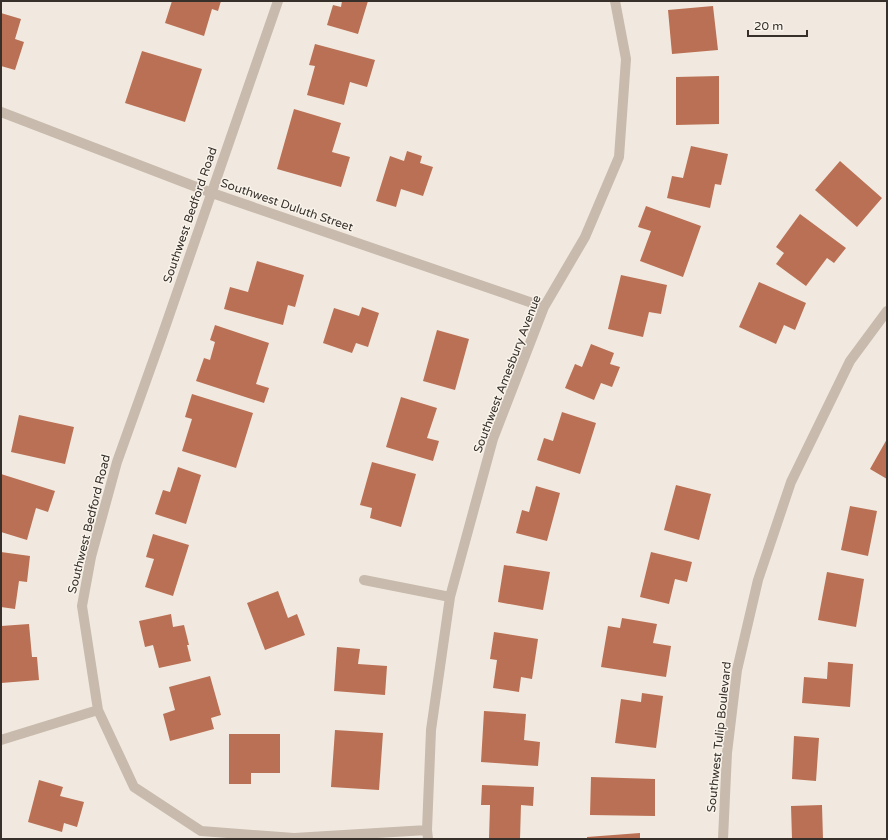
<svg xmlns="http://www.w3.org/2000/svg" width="888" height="840" font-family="'Varela Round',sans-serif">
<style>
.building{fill:#ba7054}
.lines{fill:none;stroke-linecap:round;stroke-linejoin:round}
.minor{stroke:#c8baac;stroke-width:10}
.labels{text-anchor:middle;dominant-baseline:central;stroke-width:3;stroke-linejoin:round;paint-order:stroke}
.street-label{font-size:12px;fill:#372f2a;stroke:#f8f3eb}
</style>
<rect width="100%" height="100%" fill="#f1e9df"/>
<!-- building -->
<path class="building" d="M 172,1 L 221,1 L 218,11 L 212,9 L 204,36 L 165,23 Z
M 342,1 L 368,1 L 358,34 L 327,25 L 333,5 L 341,7 Z
M 713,6 L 718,50 L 672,54 L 668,10 Z
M 1,13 L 21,19 L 15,39 L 24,42 L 15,70 L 1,66 Z
M 315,44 L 375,60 L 367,87 L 350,82 L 344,105 L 307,95 L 315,66 L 309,65 Z
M 142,51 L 202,69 L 185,122 L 125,103 Z
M 719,76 L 719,124 L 676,125 L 676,77 Z
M 294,109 L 341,123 L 332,152 L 350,157 L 341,187 L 277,169 Z
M 691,146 L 728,154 L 721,185 L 715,184 L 710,208 L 667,198 L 672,176 L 683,178 Z
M 407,151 L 422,156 L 420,163 L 433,167 L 423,196 L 401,189 L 396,207 L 376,201 L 390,156 L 404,161 Z
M 840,161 L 882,198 L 857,227 L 815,190 Z
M 646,206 L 701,226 L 683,277 L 640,261 L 651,231 L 638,227 Z
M 800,214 L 846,248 L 834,263 L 827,258 L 806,286 L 776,264 L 784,253 L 776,247 Z
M 257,261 L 304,275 L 295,307 L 288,305 L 283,325 L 224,309 L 230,287 L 248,292 Z
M 621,275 L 667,285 L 661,314 L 649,312 L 643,337 L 608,329 Z
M 759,282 L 806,303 L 795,330 L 784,325 L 776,344 L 739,327 Z
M 362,307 L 379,313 L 368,347 L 356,343 L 352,353 L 323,343 L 334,308 L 359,316 Z
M 215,325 L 269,343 L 256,384 L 269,388 L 264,403 L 196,381 L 204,358 L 210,360 L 215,342 L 210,340 Z
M 437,330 L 469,339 L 455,390 L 423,381 Z
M 591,344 L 614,353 L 610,364 L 620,367 L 612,387 L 601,383 L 594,400 L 565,388 L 575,364 L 582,367 Z
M 192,394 L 253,413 L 236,468 L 182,451 L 192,419 L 185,417 Z
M 401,397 L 437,408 L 427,438 L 439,441 L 433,461 L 386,447 Z
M 562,412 L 596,423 L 580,474 L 537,460 L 544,438 L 553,441 Z
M 19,415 L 74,427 L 65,464 L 11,452 Z
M 887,439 L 887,479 L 870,469 Z
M 372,462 L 416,474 L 401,527 L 370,518 L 372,508 L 360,505 Z
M 178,467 L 201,475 L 186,524 L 155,514 L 163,490 L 170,492 Z
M 1,474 L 55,491 L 48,512 L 36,508 L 27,540 L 1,532 Z
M 676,485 L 711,494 L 699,540 L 664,530 Z
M 536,486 L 560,493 L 547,541 L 516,533 L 522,510 L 529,512 Z
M 850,506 L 877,511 L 868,556 L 841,550 Z
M 153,534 L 189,545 L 173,596 L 145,587 L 154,559 L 146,557 Z
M 1,552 L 30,556 L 27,582 L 19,581 L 15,609 L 1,607 Z
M 651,552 L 692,562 L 687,582 L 675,579 L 669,604 L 640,597 Z
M 504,565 L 550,572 L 543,610 L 498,602 Z
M 827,572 L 864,579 L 856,627 L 818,620 Z
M 278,591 L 288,618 L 297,614 L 305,635 L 265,650 L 247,603 Z
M 171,614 L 173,627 L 184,625 L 189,645 L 187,645 L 191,661 L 159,668 L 153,645 L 145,647 L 139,621 Z
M 622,618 L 657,624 L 653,643 L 671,646 L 666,677 L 601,667 L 608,626 L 620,628 Z
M 29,624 L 32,657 L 37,657 L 39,680 L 1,683 L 1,626 Z
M 494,632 L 538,639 L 532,679 L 521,677 L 519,692 L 493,688 L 497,660 L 490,659 Z
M 337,647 L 360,649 L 358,664 L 387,666 L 385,695 L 334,691 Z
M 828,662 L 853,664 L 850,707 L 802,703 L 804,677 L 827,679 Z
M 210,676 L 221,715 L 211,718 L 214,729 L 170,741 L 163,714 L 175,710 L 169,687 Z
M 642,693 L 663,696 L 656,748 L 615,743 L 621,699 L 641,702 Z
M 484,711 L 526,714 L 524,740 L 540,742 L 538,766 L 481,762 Z
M 335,730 L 383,733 L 379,790 L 331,787 Z
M 229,734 L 280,734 L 280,773 L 251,773 L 251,784 L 229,784 Z
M 794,736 L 819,738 L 816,781 L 792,779 Z
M 591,777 L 655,779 L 655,816 L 590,815 Z
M 39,780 L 63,787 L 60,796 L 84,802 L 77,827 L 64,823 L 62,832 L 28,822 Z
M 482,785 L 534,787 L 533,806 L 521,805 L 520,839 L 489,839 L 490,805 L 481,805 Z
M 822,805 L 823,839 L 792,839 L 791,806 Z
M 640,833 L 640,839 L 587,839 L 587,837 Z"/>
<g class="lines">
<!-- minor -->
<path class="minor" d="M 278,1 L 162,336 L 117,462 L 91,557 L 82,606 L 98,710 L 134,787 L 201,831 L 294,838 L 427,830
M 1,112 L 212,193 L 544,307
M 364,580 L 450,597
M 1,740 L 98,710
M 428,839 L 427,830 L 431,730 L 450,597 L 493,439 L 544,307 L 585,237 L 619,157 L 626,59 L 615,1
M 723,839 L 727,753 L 737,670 L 758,580 L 791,482 L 850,361 L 887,311"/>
</g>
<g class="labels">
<!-- street labels -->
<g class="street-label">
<text transform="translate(287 205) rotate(19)">Southwest Duluth Street</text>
<text transform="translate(190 215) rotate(-71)">Southwest Bedford Road</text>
<text transform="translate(507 374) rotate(-69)">Southwest Amesbury Avenue</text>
<text transform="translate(89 524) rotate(-76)">Southwest Bedford Road</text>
<text transform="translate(719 737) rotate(-84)">Southwest Tulip Boulevard</text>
</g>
</g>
<!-- border -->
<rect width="888" height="840" fill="none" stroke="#372f2a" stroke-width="4"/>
<!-- scale -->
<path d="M748 30v6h59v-6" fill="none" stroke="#372f2a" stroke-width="2"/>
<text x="754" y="30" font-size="12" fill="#372f2a" stroke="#f8f3eb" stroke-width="3" paint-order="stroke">20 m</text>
</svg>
